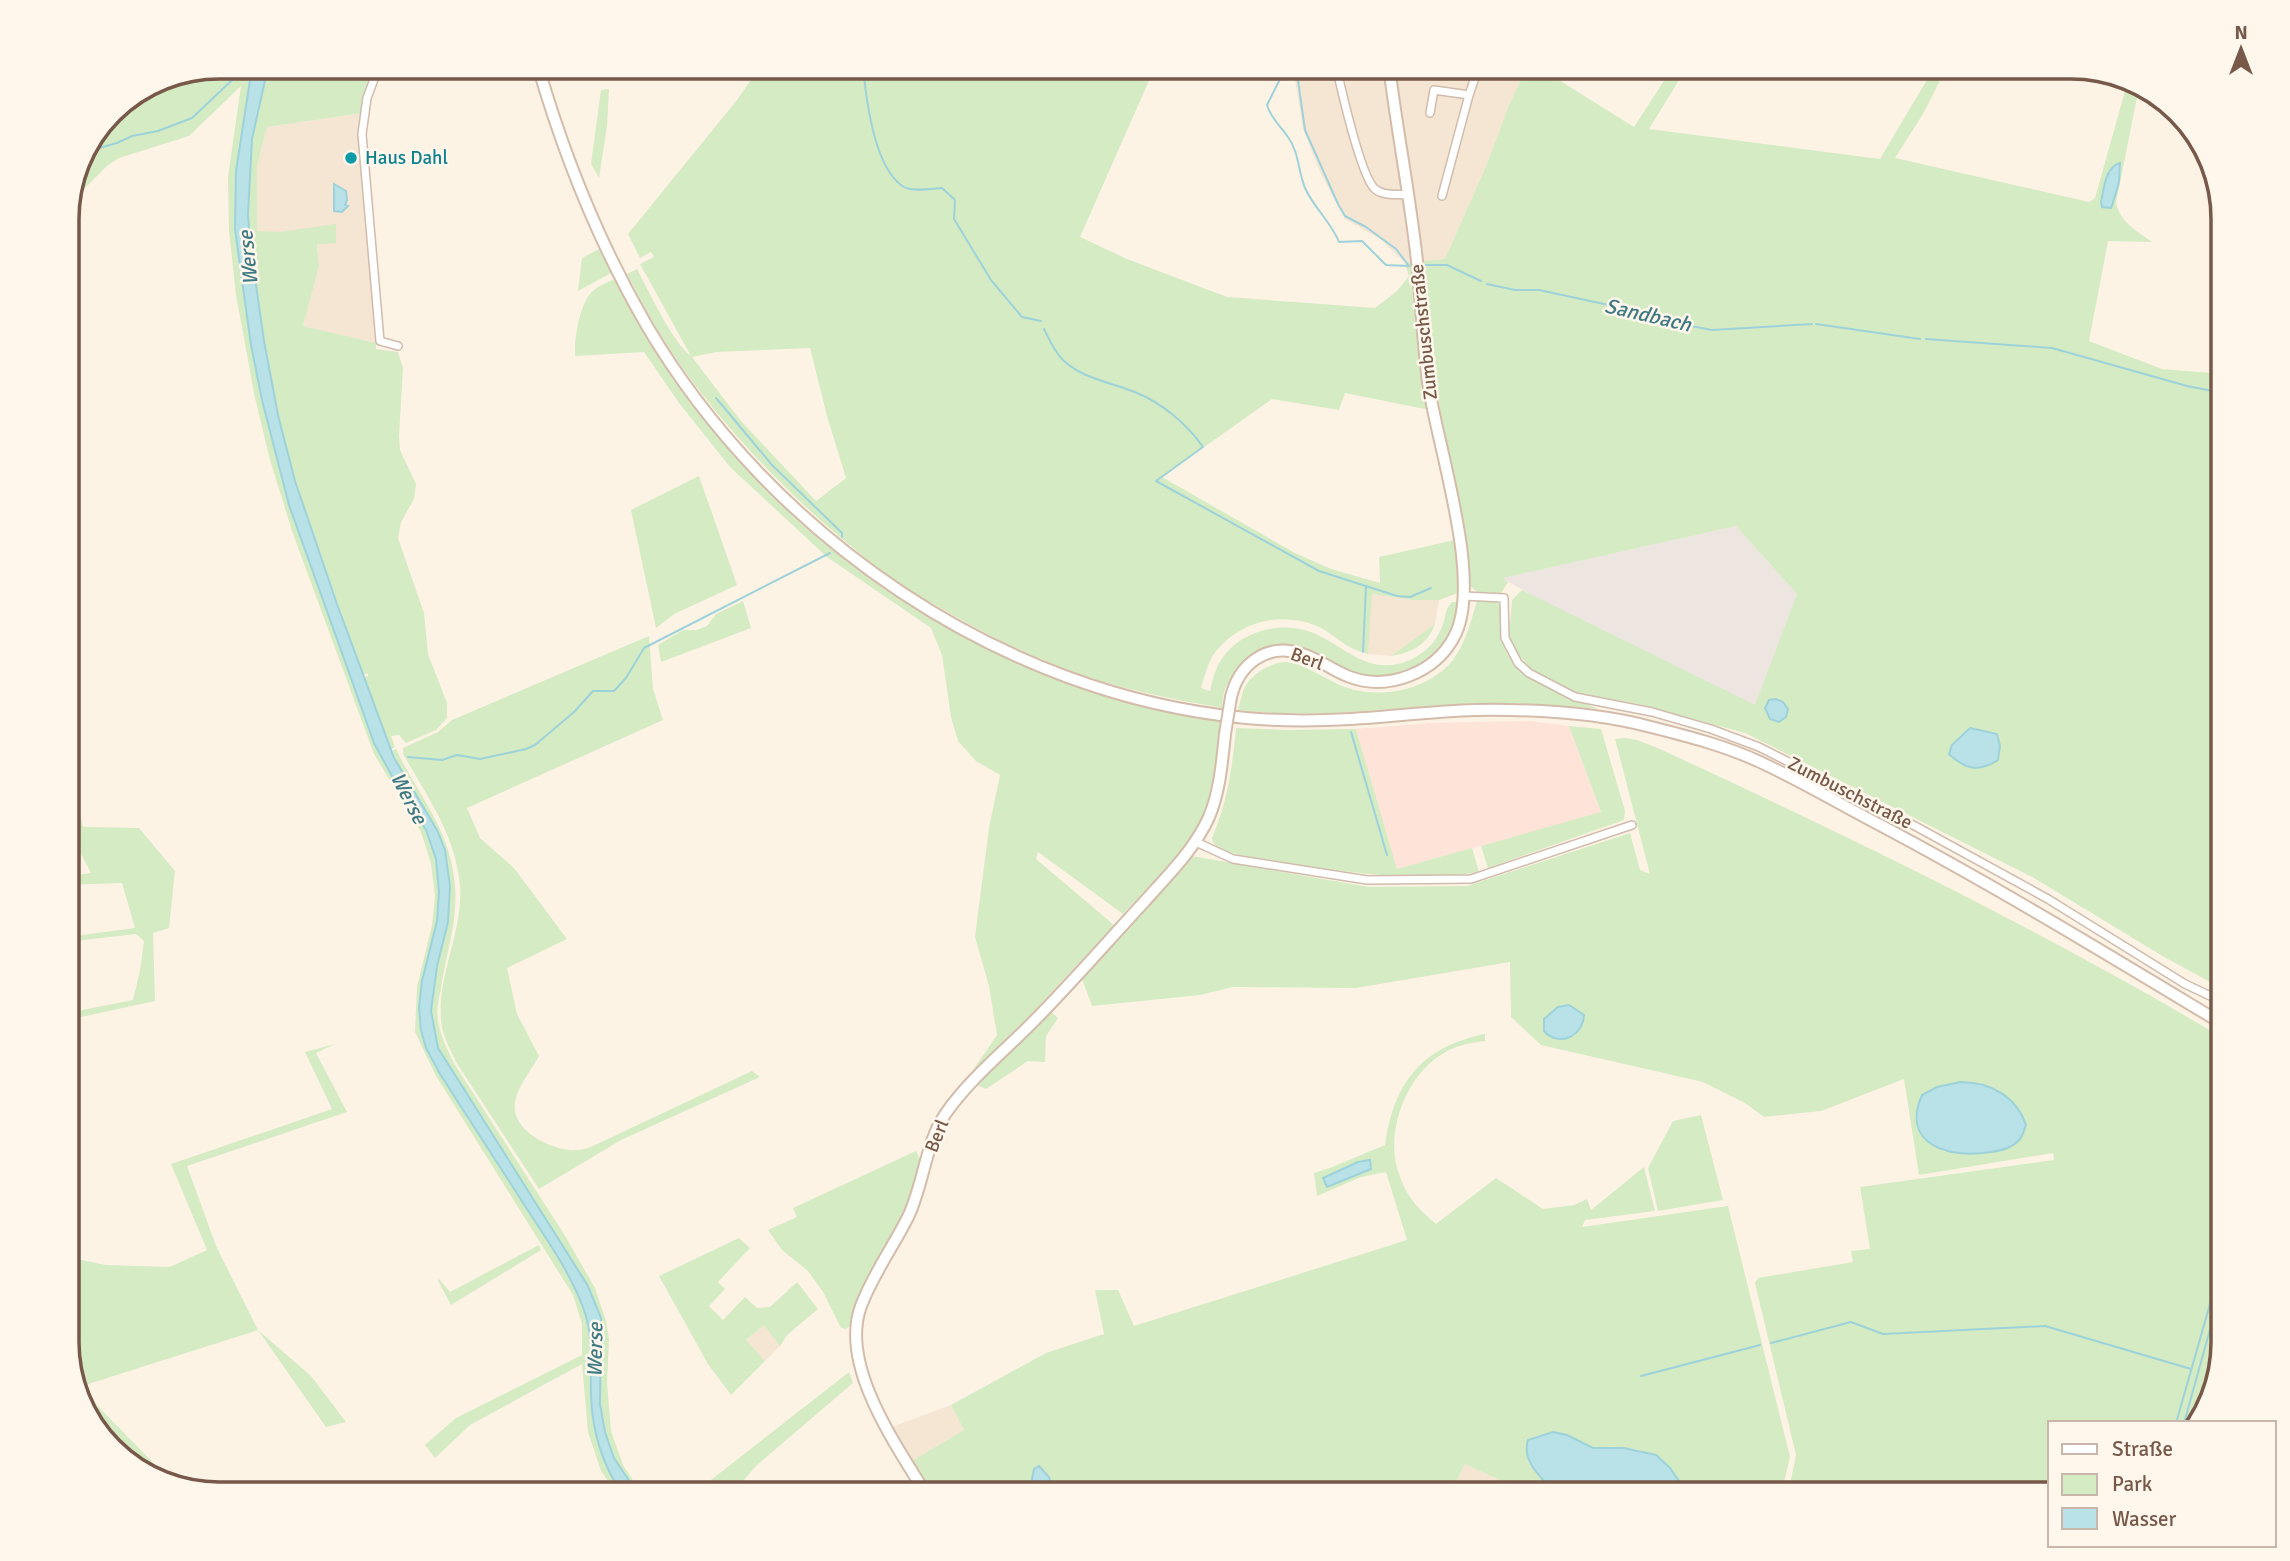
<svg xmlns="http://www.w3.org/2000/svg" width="2290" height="1561" font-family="Signika,sans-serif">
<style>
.residential{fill:#f5e5d3}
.commercial{fill:#fee3d8}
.industrial{fill:#ede5df}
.green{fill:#d4ebc3;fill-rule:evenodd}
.water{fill:#b8e2e8;stroke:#9ed2da;stroke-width:2}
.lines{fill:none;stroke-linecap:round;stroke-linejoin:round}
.stream{stroke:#9ed2da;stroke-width:2}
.street-casing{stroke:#d1bcad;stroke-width:10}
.secondary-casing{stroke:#d4bcab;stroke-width:14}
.street{stroke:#fff;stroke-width:7}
.secondary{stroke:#fff;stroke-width:10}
.secondary-bridge-casing{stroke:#d4bcab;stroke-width:14;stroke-linecap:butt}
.secondary-bridge{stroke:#fff;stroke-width:10}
.culture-dot{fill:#0f9aa8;stroke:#fff7ec;stroke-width:2.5}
.labels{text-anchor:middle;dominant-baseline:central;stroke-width:5;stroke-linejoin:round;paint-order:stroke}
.culture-label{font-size:19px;fill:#0d838f;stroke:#fff7ec;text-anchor:start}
.street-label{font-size:19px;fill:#775849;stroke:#fff7ec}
.water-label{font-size:21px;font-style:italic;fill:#3f7a84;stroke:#fff7ec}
.rim{fill:none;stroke:#775849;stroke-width:3.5}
</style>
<rect width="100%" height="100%" fill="#fdf3e5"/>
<!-- residential -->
<path class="residential" d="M 1293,67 L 1527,67 L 1509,105 L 1487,164 L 1445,259 L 1405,263 L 1380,239 L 1345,219 L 1320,172 L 1303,129 Z
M 362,113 L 376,334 L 376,343 L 303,326 L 319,266 L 317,244 L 280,232 L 257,232 L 257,166 L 267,127 Z
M 1371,594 L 1413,600 L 1439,600 L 1435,624 L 1391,656 L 1368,654 Z
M 764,1324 L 780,1346 L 765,1361 L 746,1341 Z
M 951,1405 L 964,1430 L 910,1462 L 892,1427 Z
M 1465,1464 L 1530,1494 L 1450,1494 Z"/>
<!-- commercial -->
<path class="commercial" d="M 1530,721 L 1569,726 L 1601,813 L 1397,869 L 1356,729 L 1429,723 Z"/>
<!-- industrial -->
<path class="industrial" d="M 1736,526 L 1797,594 L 1756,706 L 1544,602 L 1502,578 Z"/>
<!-- green -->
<path class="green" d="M 219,67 L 252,67 L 236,171 L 235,229 L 251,345 L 262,400 L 289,505 L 352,681 L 375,743 L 398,787 L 426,830 L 436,859 L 439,892 L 437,921 L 422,981 L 419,1008 L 440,1074 L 548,1241 L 576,1289 L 585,1314 L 591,1339 L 606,1467 L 623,1494 L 617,1494 L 601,1471 L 588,1432 L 582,1364 L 470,1425 L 435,1458 L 425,1445 L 456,1418 L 582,1355 L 582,1324 L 573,1295 L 436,1076 L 415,1032 L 417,987 L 432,925 L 435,896 L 431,864 L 421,832 L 374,754 L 292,531 L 270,460 L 255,398 L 236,295 L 229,231 L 228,177 L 241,86 L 189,136 L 119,158 L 107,166 L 80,193 L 71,194 L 78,160 L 111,111 L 161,78 Z
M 268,67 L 376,67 L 362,113 L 267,127 L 257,166 L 257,231 L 280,232 L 336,224 L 336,243 L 317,244 L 319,266 L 303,326 L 376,343 L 376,349 L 398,352 L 403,368 L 399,436 L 400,450 L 416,484 L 414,499 L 401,522 L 398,538 L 424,613 L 428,654 L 447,703 L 447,718 L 436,730 L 406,743 L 399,735 L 391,736 L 395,747 L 390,750 L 363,677 L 368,676 L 368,673 L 363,675 L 295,481 L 278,415 L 264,340 L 250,243 L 248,214 L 252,139 Z
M 760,67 L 1155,67 L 1080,237 L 1127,259 L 1227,297 L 1375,308 L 1397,291 L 1409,276 L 1405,263 L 1413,262 L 1430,410 L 1345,393 L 1339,410 L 1272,399 L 1162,477 L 1295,553 L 1331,569 L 1380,583 L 1379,557 L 1455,540 L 1460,592 L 1439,600 L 1413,600 L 1372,594 L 1368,654 C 1362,652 1354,650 1348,646 C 1337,640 1329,631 1317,626 C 1280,610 1234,623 1212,657 C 1207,667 1204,677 1201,688 L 1210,691 C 1212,684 1213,676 1216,670 C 1230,634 1277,619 1311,632 C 1345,645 1367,678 1410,660 C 1427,652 1439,639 1444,621 C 1446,613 1446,608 1452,602 L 1459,602 C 1456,617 1453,634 1443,646 C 1421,671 1381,684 1350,672 C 1332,664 1316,650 1297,646 C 1265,638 1238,661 1226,687 C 1223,693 1223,702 1222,708 C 1184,701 1145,694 1108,683 C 1049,666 991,638 939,607 C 926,600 913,594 902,586 C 820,526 743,452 684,370 C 662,340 644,307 627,274 L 637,269 C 649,291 672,342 691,356 L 640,264 L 654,257 L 651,252 L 640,258 L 628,234 L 737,100 ZM 810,348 L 827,416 L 846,478 L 816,501 L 741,421 L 692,357 L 717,352 Z
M 1527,67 L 1538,67 L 1634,127 L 1673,67 L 1687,67 L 1649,129 L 1880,159 L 1928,78 L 1932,67 L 1947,67 L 1923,114 L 1895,158 L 2089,202 L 2095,198 L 2127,84 L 2139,87 L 2116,203 C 2121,223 2136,230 2152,242 L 2108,241 L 2089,341 L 2162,369 L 2223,374 L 2223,989 L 2164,957 L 2034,878 L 1745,733 L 1639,704 L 1577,693 L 1531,669 L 1518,654 L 1509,639 L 1512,600 L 1522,590 L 1755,705 L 1797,594 L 1736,526 L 1503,578 L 1508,582 L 1500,595 L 1477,592 L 1470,586 L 1468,548 L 1461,511 L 1440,409 L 1424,261 L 1445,259 L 1487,164 L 1509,105 Z
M 609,89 L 607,126 L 599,178 L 591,164 L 601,90 Z
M 599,249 L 611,273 L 578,291 L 582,258 Z
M 615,279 C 736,516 956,680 1220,720 C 1217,762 1214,802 1192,839 C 1177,862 1142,893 1123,914 L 1038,852 L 1036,859 L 1114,925 L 956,1095 L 997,1035 L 989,986 L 975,937 L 989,828 L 1000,775 L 976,761 L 958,741 L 951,717 L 942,655 L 931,628 L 827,557 L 730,467 L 679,403 L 644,352 L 575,356 C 574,338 580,301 594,290 C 600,285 608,282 615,279 Z
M 699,476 L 737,585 L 674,614 L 656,628 L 631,510 Z
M 743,601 L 751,628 L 661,662 L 658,645 L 683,630 L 696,630 L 707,626 L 716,614 Z
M 1477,601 L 1497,602 L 1501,606 C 1501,617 1499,630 1502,640 C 1512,681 1565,694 1598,709 C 1544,703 1492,702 1437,706 C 1371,710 1305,718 1238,710 C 1240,703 1242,692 1246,685 C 1253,673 1272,662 1286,662 C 1304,663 1328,681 1345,687 C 1381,700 1428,690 1453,660 C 1466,642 1471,621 1477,601 Z
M 1435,624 C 1428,644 1412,653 1391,656 Z
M 649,636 L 653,689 L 663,720 L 467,808 L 480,838 L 514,868 L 567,939 L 507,968 L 517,1014 L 539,1056 C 531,1071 512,1093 515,1111 C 518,1134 556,1152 577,1150 C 582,1150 588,1148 593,1146 L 752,1071 L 760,1077 L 621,1140 L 539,1189 L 456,1062 C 451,1051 445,1040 442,1028 C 434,979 464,933 460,885 C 455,834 427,796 403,754 L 403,748 L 438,732 L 452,720 Z
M 1569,726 L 1601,729 L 1625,811 L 1624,820 L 1488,868 L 1481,846 L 1601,812 Z
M 1236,728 L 1289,730 L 1356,729 L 1397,869 L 1472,848 L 1479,872 C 1404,885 1315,867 1240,855 L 1222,850 L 1213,843 L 1212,838 C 1228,800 1232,769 1236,728 Z
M 1625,738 L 1637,740 L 1660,749 C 1852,838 2042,930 2223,1038 L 2223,1342 L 2199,1423 L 2050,1423 L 2050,1494 L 1788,1494 L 1796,1455 L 1755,1283 L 1758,1278 L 1853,1262 L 1851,1251 L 1870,1249 L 1860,1187 L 2054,1160 L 2053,1153 L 1919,1175 L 1904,1079 L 1821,1111 L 1764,1117 L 1745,1103 L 1703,1082 L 1541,1045 L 1511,1017 L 1510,962 L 1356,988 L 1233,987 L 1200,995 L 1092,1006 L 1081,976 L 1192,856 L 1369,887 L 1467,886 L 1630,833 L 1640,870 L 1650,874 L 1615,739 ZM 1960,1082 L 1945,1152 L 1930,1144 L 1920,1133 Z
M 396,749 C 419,797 451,830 455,886 C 458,921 446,954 441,988 C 439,998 436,1010 438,1020 C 440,1036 448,1051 455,1065 L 564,1234 L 595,1288 L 606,1321 L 609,1339 L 607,1383 L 611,1431 L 623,1465 L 642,1494 L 638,1494 L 614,1458 L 605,1432 L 600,1404 L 601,1318 L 588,1286 L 438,1048 L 431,1011 L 437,966 L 448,922 L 450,886 L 445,850 L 437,830 L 394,758 L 391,751 Z
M 67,762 L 83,827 L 139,828 L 175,871 L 169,928 L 153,933 L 155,1001 L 67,1020 L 67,1013 L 133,1000 L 140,971 L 144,941 L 136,934 L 67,942 L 67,937 L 135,928 L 122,883 L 67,885 L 67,876 L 91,873 L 77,846 L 67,817 Z
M 1049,1010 L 1058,1018 L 1046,1036 L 1045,1062 L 1028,1061 L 986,1089 L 977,1085 Z
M 1485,1034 L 1485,1041 C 1471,1043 1456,1045 1444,1053 C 1405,1075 1383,1136 1400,1177 C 1407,1197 1420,1211 1436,1224 L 1496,1178 L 1543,1209 L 1574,1205 L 1587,1199 L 1591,1210 L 1644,1167 L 1655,1211 L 1585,1220 L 1582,1227 L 1728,1206 L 1790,1457 L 1781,1494 L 1688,1494 C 1682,1486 1677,1475 1669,1467 C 1634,1432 1570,1451 1527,1461 L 1556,1494 L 1530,1494 L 1465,1464 L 1450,1494 L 931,1494 L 921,1483 L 910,1462 L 964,1430 L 951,1405 L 1046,1353 L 1104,1334 L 1095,1290 L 1118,1290 L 1134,1326 L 1407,1240 L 1386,1172 L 1361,1177 L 1317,1196 L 1314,1173 L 1330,1168 L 1385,1145 C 1394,1083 1421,1047 1485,1034 Z
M 335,1044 L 316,1053 L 347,1112 L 187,1166 L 216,1246 L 258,1330 L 311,1376 L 346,1422 L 326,1427 L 258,1330 L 79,1387 L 170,1480 L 134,1469 L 87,1418 L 67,1351 L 67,1257 L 106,1265 L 170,1267 L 207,1250 L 171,1164 L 332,1109 L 305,1052 Z
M 1701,1115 L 1723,1200 L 1658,1211 L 1648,1168 L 1673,1121 Z
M 916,1151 L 922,1163 L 906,1208 L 867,1284 L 853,1324 L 846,1329 L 841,1328 L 823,1292 L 808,1271 L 782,1250 L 768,1230 L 797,1217 L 793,1208 Z
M 739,1238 L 750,1248 L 718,1282 L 725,1289 L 709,1306 L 723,1320 L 745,1297 L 757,1308 L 770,1307 L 797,1282 L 818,1309 L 787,1335 L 780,1346 L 764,1325 L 746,1340 L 765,1361 L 731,1395 L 708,1364 L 659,1276 Z
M 539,1245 L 541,1250 L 451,1305 L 438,1281 L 439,1279 L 450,1292 Z
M 849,1372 L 853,1383 L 756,1466 L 732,1494 L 693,1494 Z"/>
<!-- water -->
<path class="water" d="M 252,67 L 268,67 L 252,139 L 248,214 L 250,243 L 264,341 L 278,415 L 295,481 L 337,604 L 394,758 L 437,830 L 445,850 L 450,886 L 448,922 L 437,966 L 431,1011 L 438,1048 L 588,1286 L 601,1318 L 600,1404 L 605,1432 L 614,1458 L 638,1494 L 623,1494 C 602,1466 592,1430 591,1395 C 590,1366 594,1338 584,1310 C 571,1274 548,1241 527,1209 C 498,1164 469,1119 440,1074 L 426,1048 L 421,1030 L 419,1008 L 422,981 L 437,921 L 439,892 L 436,859 L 426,830 L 398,787 L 374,743 L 352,681 L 289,505 L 262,400 L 251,345 L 235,229 L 236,171 Z
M 2120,163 L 2119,182 L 2112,206 L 2111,208 L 2102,207 L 2101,202 C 2104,189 2105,167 2120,163 Z
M 334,184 L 346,191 L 347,200 L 345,205 L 348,206 L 342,212 L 334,211 Z
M 1776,699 L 1783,702 L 1788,709 L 1786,717 L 1779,722 L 1770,719 L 1765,708 L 1769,700 Z
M 1970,728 L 1997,734 L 2000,746 L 1998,760 C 1979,772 1966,770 1949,754 L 1952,745 Z
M 1569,1005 L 1584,1015 C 1583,1036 1559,1048 1544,1031 L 1544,1019 L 1558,1007 Z
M 1960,1082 C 1990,1082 2016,1096 2026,1125 C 2024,1130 2023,1136 2019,1140 C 2012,1148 2000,1151 1990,1152 C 1950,1159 1900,1145 1922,1095 L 1937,1087 Z
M 1370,1160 L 1371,1169 L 1327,1187 L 1323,1178 L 1358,1162 Z
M 1553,1432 L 1567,1435 L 1593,1448 L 1624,1448 L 1656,1455 L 1670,1468 L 1688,1494 L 1556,1494 C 1543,1478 1521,1463 1528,1440 Z
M 1039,1466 L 1049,1477 L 1053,1494 L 1037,1494 L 1032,1479 L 1034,1469 Z"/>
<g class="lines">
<!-- stream -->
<path class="stream" d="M 863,66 C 866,99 874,169 904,187 C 913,192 931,189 942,188 L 955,200 L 954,219 L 991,280 L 1022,317 L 1041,321
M 1291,66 L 1279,81 L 1267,105 C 1271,119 1280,125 1288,137 C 1299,152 1298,171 1305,188 C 1314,208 1331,222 1339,242 L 1362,241 L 1386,265 L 1409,266
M 1296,66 L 1305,130 L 1338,204 L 1345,216 L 1366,227 L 1396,249 L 1409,266
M 81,156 L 92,150 L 117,143 L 132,136 L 158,131 L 192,118 L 247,66
M 1425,265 L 1447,265 L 1481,281
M 1487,284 L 1515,290 L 1539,290 L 1618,307 L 1637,316 L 1712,330 L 1812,324
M 1816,324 L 1920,339
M 1044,329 C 1049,339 1055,353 1064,361 C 1085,380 1112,382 1137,393 C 1162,403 1188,425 1203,447 L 1156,481 L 1319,571 L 1397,596 L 1410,597 L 1431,588
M 1926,339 L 2052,348 L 2187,386 L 2223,393
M 716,398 L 772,465 L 842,533 L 842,537
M 1363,652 L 1366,586
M 1351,732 L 1387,855
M 408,757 L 442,760 L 457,755 L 480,759 L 526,749 L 535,745 L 574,712 L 593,691 L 614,691 L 626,678 L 644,648 L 830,553
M 1771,1343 L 1851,1322 L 1883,1334 L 2045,1326 L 2191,1369
M 1641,1376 L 1760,1345
M 2176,1423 L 2214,1290
M 2184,1423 L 2223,1283"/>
<!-- street casing -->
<g class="street-casing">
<path id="street" d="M 379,66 L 367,98 L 362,134 L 380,341 L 398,346
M 1336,66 C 1341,88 1361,177 1375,189 C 1383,196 1397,194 1407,195
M 1430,113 L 1434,90 L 1469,95
M 1442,196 L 1469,95 L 1479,66
M 1464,596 L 1504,598 L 1505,638 L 1518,663 L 1529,673 L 1575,697 L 1652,712 L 1711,729 L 1759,747 L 1915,826 L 2048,899 L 2185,984 L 2223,1002
M 1196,842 L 1233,859 L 1367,880 L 1471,879 L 1632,825
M 405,1491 L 407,1494"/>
</g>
<!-- secondary casing -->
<g class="secondary-casing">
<path id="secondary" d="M 538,66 C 564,156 600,245 647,326 C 771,536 1001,695 1246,718 C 1280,721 1315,721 1350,719 C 1391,717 1433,711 1475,710 C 1534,709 1594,712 1651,727 C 1687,736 1726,746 1760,762 C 1801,781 1840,804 1880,825 C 1997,887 2110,956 2223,1024
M 1231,697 C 1239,664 1267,642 1302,654 C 1319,659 1333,671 1350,677 C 1388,691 1435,673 1454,637 C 1484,582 1437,446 1428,382 C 1423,342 1421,301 1417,261 C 1410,196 1397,131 1389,66
M 926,1494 C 896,1445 839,1365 861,1306 C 873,1274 893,1247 908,1217 C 924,1184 925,1143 946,1113 C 969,1080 1002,1053 1030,1025 C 1070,985 1107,942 1145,901 C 1169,874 1194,850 1209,817 C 1220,791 1222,762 1225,734"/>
</g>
<!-- street -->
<use href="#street" class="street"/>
<!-- secondary -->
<use href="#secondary" class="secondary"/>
<!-- secondary-bridge casing -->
<g class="secondary-bridge-casing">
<path id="secondary-bridge" d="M 1225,734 L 1231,697"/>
</g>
<!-- secondary-bridge -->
<use href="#secondary-bridge" class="secondary-bridge"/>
</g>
<!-- markers -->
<circle class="culture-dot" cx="351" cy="158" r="7"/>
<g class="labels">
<!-- culture labels -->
<g class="culture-label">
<text x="365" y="158">Haus Dahl</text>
</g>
<!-- street labels -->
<g class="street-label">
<text transform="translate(1424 332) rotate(-96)">Zumbuschstraße</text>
<text transform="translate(1307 659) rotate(20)">Berl</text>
<text transform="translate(1850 793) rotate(27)">Zumbuschstraße</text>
<text transform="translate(937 1136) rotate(-68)">Berl</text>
</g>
<!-- water labels -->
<g class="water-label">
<text transform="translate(248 258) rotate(-96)">Werse</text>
<text transform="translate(1648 315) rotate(13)">Sandbach</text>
<text transform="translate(409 798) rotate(63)">Werse</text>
<text transform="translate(595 1350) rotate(-89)">Werse</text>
</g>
</g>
<!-- crop -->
<path d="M0 0H2290V1561H0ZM219 79H2071A140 140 0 0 1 2211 219V1342A140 140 0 0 1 2071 1482H219A140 140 0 0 1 79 1342V219A140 140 0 0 1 219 79Z" fill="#fff7ec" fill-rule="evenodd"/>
<path class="rim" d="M219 79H2071A140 140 0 0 1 2211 219V1342A140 140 0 0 1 2071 1482H219A140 140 0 0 1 79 1342V219A140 140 0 0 1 219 79Z"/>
<!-- legend -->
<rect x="2048" y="1421" width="228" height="126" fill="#fff7ec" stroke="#c9b7ab" stroke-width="2"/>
<rect x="2062" y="1444" width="35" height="10" fill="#ffffff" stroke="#c9b7ab" stroke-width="2"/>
<text x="2112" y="1456" font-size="21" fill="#775849">Straße</text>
<rect x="2062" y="1474" width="35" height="21" fill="#d4ebc3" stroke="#c9b7ab" stroke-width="2"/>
<text x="2112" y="1491" font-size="21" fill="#775849">Park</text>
<rect x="2062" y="1508" width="35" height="21" fill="#b8e2e8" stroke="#c9b7ab" stroke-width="2"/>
<text x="2112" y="1526" font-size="21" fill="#775849">Wasser</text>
<!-- north arrow -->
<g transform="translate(2241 49)" stroke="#fff7ec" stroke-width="5" paint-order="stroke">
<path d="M0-5L12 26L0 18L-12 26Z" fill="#775849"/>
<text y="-10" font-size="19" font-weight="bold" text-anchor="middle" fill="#775849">N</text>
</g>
</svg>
